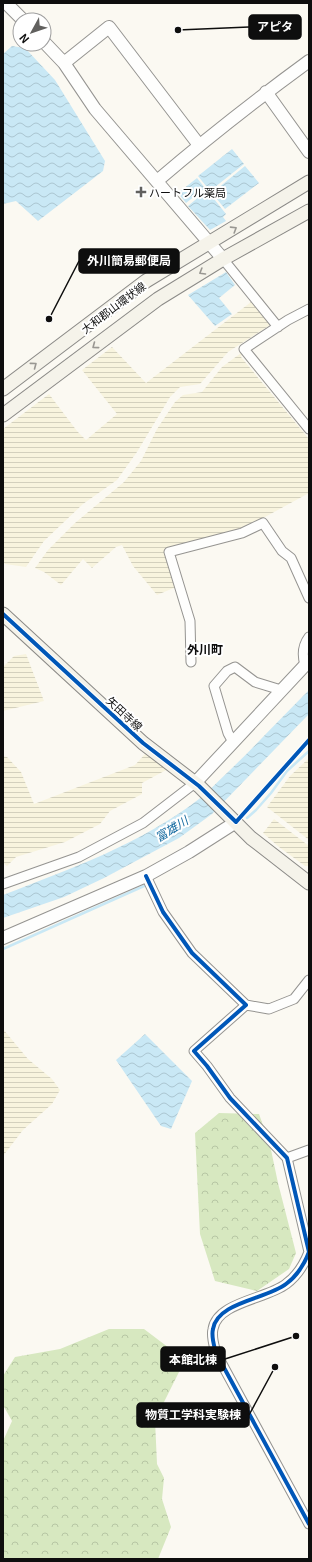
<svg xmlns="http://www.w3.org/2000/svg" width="312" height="1562" font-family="Georgia,'Noto Sans JP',serif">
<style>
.farmland{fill:url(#farmland-rules)}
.forest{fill:url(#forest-crowns)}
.water{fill:url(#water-waves)}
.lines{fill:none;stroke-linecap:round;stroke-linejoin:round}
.stream{stroke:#c9e8f5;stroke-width:2.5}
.minor-casing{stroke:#959491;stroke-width:11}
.tertiary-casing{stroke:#959491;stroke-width:14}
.secondary-casing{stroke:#8b8a87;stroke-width:15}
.minor{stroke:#fefefd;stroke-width:9}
.tertiary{stroke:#fefefd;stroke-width:12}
.secondary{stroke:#f5f3ea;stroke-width:13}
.cycleway-casing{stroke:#fff;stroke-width:6}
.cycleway{stroke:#0057b8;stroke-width:4}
.oneway{stroke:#999792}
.poi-dot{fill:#61605e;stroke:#fff;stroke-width:1.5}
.labels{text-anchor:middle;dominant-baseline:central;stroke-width:4;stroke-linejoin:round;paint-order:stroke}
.poi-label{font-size:11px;fill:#0e0e0e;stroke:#fff;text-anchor:start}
.street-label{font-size:11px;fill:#0e0e0e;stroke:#fff}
.neighbourhood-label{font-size:12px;font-weight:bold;fill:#0e0e0e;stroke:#fff}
.water-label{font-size:12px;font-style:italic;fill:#166ba0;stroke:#fff}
.leader{fill:none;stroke:#0e0e0e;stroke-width:1.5}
.callout-dot{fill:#0e0e0e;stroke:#fff;stroke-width:1.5}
.callout{fill:#0e0e0e;stroke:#0e0e0e;stroke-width:1.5}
.callout-label{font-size:12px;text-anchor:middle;font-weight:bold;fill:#fff}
</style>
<defs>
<pattern id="farmland-rules" width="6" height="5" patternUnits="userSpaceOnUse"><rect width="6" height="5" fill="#f8f4de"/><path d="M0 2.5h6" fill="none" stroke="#d3d0bd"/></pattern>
<pattern id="forest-crowns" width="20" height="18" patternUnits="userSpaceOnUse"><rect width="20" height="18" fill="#d7e8c0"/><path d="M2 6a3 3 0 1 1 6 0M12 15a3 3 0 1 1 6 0" fill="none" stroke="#b7c6a4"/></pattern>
<pattern id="water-waves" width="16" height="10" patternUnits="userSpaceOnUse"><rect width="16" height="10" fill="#c9e8f5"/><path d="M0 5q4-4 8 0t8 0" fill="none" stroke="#abc6d1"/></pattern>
</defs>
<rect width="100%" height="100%" fill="#fbf9f2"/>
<!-- farmland -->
<path class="farmland" d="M 251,302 L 270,325 L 228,352 L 200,384 L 180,387 L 170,397 L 137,452 L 117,480 L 83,504 L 44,541 L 26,567 L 5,564 L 3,562 L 3,429 L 49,394 L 77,431 L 86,440 L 117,414 L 82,370 L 112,347 L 146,383 Z
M 241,353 L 242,354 L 241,357 L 309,439 L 309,493 L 265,517 L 233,531 L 169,550 L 176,587 L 157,595 L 133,566 L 122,545 L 116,547 L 92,568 L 83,559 L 61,585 L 44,572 L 35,568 L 48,550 L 75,523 L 124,482 L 141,461 L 157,429 L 175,402 L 183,395 L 202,392 L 222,367 Z
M 26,654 L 44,701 L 3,711 L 3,667 L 14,656 Z
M 146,753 L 168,769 L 142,783 L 142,794 L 110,811 L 100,824 L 65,842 L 16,857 L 7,866 L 3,863 L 3,756 L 7,757 L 21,772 L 34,804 L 135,765 Z
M 309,758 L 309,840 L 267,807 L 290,776 Z
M 274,819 L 309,846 L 309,866 L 305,866 L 279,847 L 263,833 Z
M 3,1029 L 28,1059 L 52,1079 L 60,1090 L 52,1104 L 23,1130 L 3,1156 Z"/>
<!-- forest -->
<path class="forest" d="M 219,1113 L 259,1114 L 270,1145 L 278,1183 L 296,1253 L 289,1269 L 257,1291 L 215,1281 L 200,1234 L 195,1133 Z
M 109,1329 L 144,1329 L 185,1360 L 155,1420 L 157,1464 L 164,1478 L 162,1499 L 171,1527 L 158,1559 L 3,1559 L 3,1441 L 12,1421 L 3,1405 L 3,1376 L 15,1357 L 60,1349 Z"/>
<!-- water -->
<path class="water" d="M 12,46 L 25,48 L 55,80 L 105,161 L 103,171 L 38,221 L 16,201 L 3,204 L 3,54 Z
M 232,149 L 244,164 L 210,191 L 198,176 Z
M 245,166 L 259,183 L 225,209 L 212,193 Z
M 197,178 L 205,188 L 186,203 L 178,193 Z
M 207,190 L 226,214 L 223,217 L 226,221 L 210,230 L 188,206 Z
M 226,272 L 235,285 L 219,298 L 232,314 L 215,326 L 188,295 Z
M 309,690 L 309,714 L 212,814 L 179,838 L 104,878 L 64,897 L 3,918 L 3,895 C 70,869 141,844 199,799 C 209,791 218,781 228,772 C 256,745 282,717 309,690 Z
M 145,1034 L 192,1081 L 171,1129 L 161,1126 L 116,1060 Z"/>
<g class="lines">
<!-- stream -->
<path class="stream" d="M 247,818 L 256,810 L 271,793 L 287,771 L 309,751
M 3,949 L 144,886"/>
<!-- minor casing -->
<g class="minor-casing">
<path id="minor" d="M 223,259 L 278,327
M 309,309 L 288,320 L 244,349 L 309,429
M 191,662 L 190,621 L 169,552 L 242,533 L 263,523 L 282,551 L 291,558 L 309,598
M 305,665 C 302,655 303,645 309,637
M 233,742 L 228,733 L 214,686 L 227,671 L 235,667 L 255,682 L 281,690
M 146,876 L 163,912 L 192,953 L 246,1005 L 194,1051 L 207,1066 L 230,1098 L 287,1158 L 309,1252 C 304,1265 297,1276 286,1284 C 267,1299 217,1302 213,1329 C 211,1337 214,1345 216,1353 L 309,1524
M 3,884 L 79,857 L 143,823 L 195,783
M 246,1005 L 269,1009 L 294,999 L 309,980
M 287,1158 L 309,1150"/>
</g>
<!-- tertiary casing -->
<g class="tertiary-casing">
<path id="tertiary" d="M 6,3 L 23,20
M 44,42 L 64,63 L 95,109 L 223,259
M 64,63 L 109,27 L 199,145
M 266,92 L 309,152
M 157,181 C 206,139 257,99 309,61
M 195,783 L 309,661
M 3,938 L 146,876 L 189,852 L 236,822"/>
</g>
<!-- secondary casing -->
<g class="secondary-casing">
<path id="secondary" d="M 3,389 L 146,281 L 309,182
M 3,415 L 158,299 L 223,259 L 309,211
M 3,614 L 143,743 L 199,786 L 251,838 L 309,883"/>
</g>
<!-- minor -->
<use href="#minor" class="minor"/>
<!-- tertiary -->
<use href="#tertiary" class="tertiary"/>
<!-- secondary -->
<use href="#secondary" class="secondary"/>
<!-- cycleway casing -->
<g class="cycleway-casing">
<path id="cycleway" d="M 3,614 L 143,743 L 199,786 L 236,822 L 309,740
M 146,876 L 163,912 L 192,953 L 246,1005 L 194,1051 L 207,1066 L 230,1098 L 287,1158 L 309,1252 C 304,1265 297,1276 286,1284 C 267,1299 217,1302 213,1329 C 211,1337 214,1345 216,1353 L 309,1524"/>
</g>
<!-- cycleway -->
<use href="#cycleway" class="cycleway"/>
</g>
<!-- one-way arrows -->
<defs><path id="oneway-chevron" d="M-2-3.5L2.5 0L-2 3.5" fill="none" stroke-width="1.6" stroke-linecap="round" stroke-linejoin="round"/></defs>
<g class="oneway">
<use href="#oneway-chevron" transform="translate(234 229) rotate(-32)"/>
<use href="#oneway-chevron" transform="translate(202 272) rotate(149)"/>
<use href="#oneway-chevron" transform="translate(95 346) rotate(143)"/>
<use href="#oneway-chevron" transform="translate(34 365) rotate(-37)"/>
</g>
<!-- markers -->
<path class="poi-dot" d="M139 186h4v4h4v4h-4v4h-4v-4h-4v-4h4z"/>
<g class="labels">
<!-- poi labels -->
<g class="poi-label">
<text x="149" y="192">ハートフル薬局</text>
</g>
<!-- street labels -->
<g class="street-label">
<text transform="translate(113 307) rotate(-37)">大和郡山環状線</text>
<text transform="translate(125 713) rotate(43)">矢田寺線</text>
</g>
<!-- neighbourhood labels -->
<g class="neighbourhood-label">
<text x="205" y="648">外川町</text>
</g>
<!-- water labels -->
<g class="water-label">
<text transform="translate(171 828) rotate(-32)">富雄川</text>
</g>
</g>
<!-- callouts -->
<path class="leader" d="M178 30L249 27M49 319L79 261M296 1336L225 1359M275 1367L249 1415"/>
<g class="callout-dot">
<circle cx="178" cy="30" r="4"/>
<circle cx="49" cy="319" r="4"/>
<circle cx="296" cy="1336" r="4"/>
<circle cx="275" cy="1367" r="4"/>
</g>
<g class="callout">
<rect x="249" y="15" width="52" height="24" rx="4"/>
<rect x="79" y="249" width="100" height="24" rx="4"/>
<rect x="161" y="1347" width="64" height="24" rx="4"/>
<rect x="137" y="1403" width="112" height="24" rx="4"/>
</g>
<g class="callout-label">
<text x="275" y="31">アピタ</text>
<text x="129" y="265">外川簡易郵便局</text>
<text x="193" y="1364">本館北棟</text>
<text x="193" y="1419">物質工学科実験棟</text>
</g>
<!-- border -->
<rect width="312" height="1562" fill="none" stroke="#0e0e0e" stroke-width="8"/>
<!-- north arrow -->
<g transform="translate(32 32) rotate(230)"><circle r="19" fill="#ffffff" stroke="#9f9f9f"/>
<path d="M0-3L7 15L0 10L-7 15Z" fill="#61605e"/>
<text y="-6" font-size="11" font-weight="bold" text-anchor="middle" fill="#0e0e0e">N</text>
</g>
</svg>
